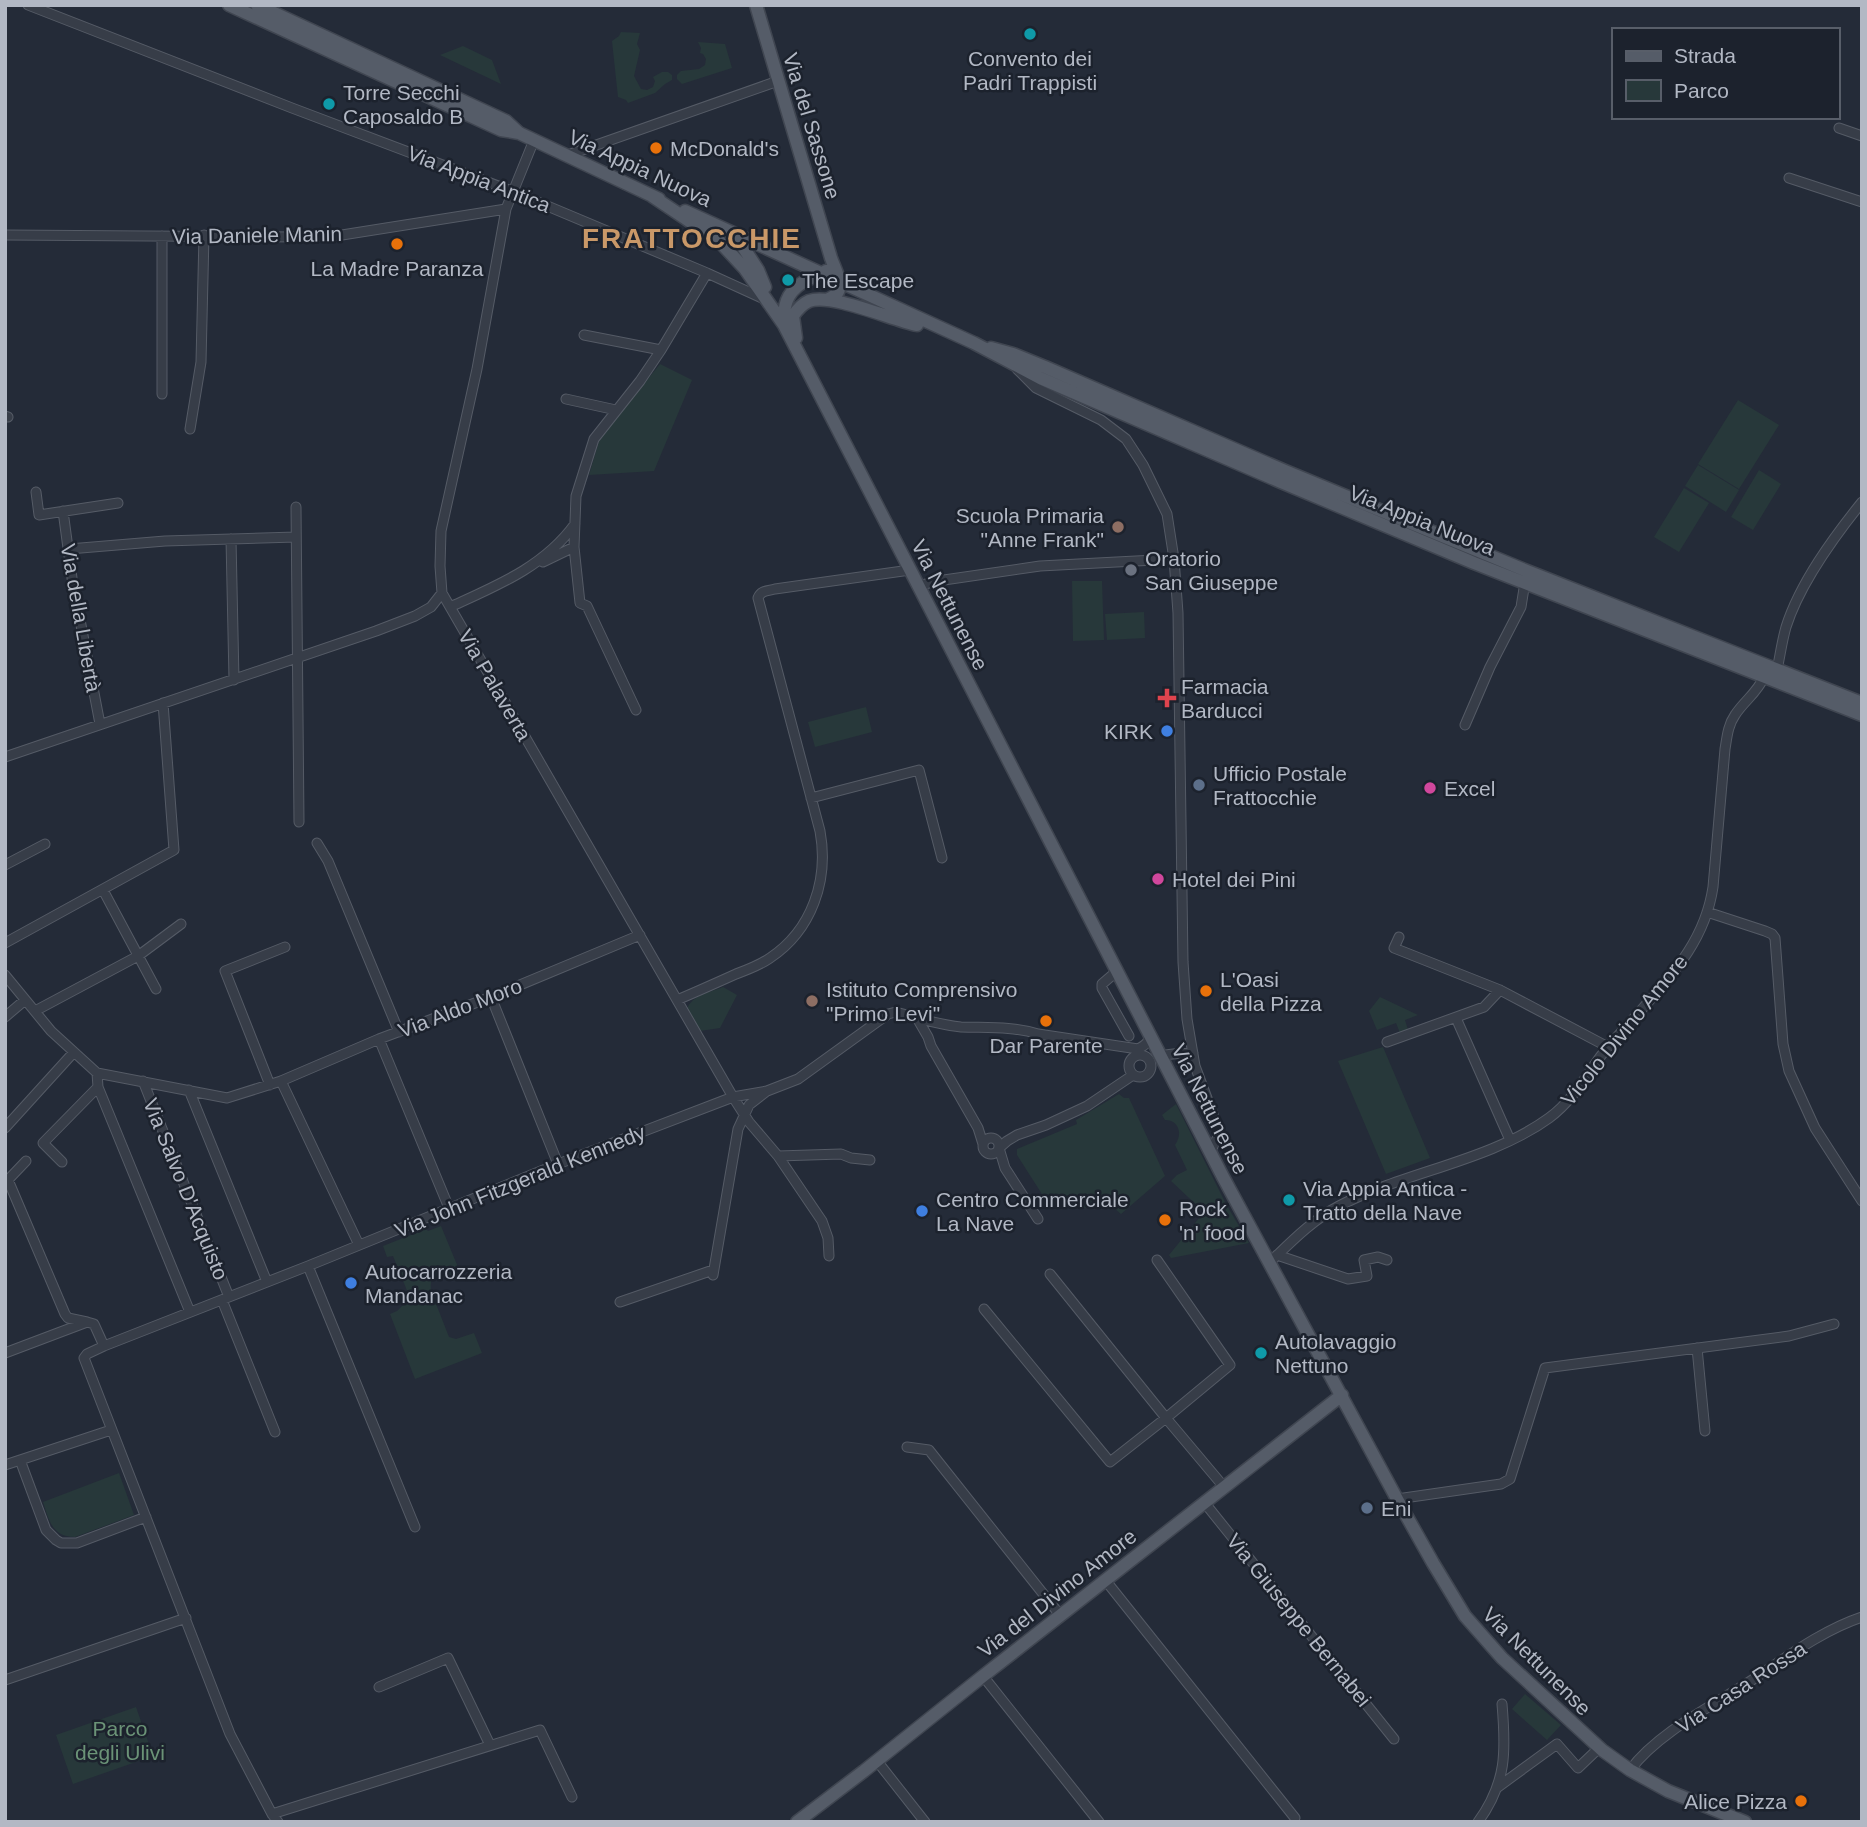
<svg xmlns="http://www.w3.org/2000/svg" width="1867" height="1827" font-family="Helvetica,sans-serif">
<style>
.green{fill:#27383a}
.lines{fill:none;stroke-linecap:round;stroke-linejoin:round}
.minor-casing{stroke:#555b66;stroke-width:11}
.major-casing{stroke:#404651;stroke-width:15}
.minor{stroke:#373d48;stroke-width:9}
.major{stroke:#555c68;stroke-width:12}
.culture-dot{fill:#0f9aa8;stroke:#1c222d;stroke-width:2.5}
.food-dot{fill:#e8710a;stroke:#1c222d;stroke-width:2.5}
.education-dot{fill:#8d6e63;stroke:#1c222d;stroke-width:2.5}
.worship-dot{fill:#6b7280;stroke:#1c222d;stroke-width:2.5}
.health-dot{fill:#e0444e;stroke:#1c222d;stroke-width:2.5}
.shop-dot{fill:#3f7fe0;stroke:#1c222d;stroke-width:2.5}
.service-dot{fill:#5c6f8a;stroke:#1c222d;stroke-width:2.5}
.hotel-dot{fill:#d1479c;stroke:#1c222d;stroke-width:2.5}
.labels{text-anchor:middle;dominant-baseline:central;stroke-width:5;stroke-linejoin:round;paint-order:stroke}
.poi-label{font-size:21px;fill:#b2b8c4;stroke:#1c222d;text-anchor:start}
.street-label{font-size:21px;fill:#b2b8c4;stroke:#1c222d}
.park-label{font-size:21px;fill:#6b9377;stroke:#1c222d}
.district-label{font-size:28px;font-weight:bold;letter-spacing:2px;fill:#c99868;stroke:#1c222d}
</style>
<rect width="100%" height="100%" fill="#242b38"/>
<!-- green -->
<path class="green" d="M 621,32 L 640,33 L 637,44 L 640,50 L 634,76 L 641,89 L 647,90 L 653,87 L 655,81 L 653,77 L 662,72 L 668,72 L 672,75 L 672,80 L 665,84 L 655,93 L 628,103 L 626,100 L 618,97 L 612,41 L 619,36 Z
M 698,42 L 725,44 L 732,68 L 682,84 L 677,79 L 677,75 L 681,71 L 699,69 L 705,65 L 706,59 L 703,54 L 700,53 L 701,48 Z
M 463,46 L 492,60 L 501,84 L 440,55 Z
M 660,364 L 692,380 L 654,471 L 589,475 L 600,438 Z
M 1738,400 L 1779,425 L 1739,489 L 1698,464 Z
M 1698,465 L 1739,490 L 1726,512 L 1685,486 Z
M 1759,470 L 1781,484 L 1753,530 L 1731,517 Z
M 1684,488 L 1709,503 L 1679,552 L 1654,537 Z
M 1072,581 L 1102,581 L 1104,640 L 1073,641 Z
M 1144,612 L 1145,638 L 1107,640 L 1105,614 Z
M 866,707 L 872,732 L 815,747 L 808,722 Z
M 723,987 L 737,995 L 720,1028 L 700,1031 L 687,1009 C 692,995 711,992 723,987 Z
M 1380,997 L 1418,1015 L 1405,1020 L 1408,1030 L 1400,1033 L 1396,1023 L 1377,1030 L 1369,1011 Z
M 1383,1047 L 1430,1158 L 1386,1174 L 1338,1061 Z
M 1119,1094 L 1124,1098 L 1129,1098 L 1165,1176 L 1121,1214 L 1114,1208 L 1057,1208 L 1047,1202 L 1017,1155 L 1017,1149 L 1077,1124 L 1076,1120 Z
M 1176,1104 L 1226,1204 L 1249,1243 L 1171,1258 L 1169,1255 L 1204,1212 L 1171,1181 L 1177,1175 L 1187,1170 L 1175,1145 C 1183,1134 1179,1120 1165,1120 L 1162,1115 Z
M 441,1226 L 460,1272 C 457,1274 453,1276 449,1277 C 439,1278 429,1271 431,1291 L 449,1337 L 456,1339 L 474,1333 L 482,1353 L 415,1379 L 390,1314 L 397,1311 L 410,1298 L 393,1256 L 387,1257 L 383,1246 L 426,1229 L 428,1231 Z
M 119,1473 L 134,1515 L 75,1537 C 52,1537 49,1520 43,1502 Z
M 1525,1694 L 1561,1725 L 1547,1740 L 1512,1709 Z
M 136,1707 L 153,1756 L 73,1784 L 56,1735 Z"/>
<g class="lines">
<!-- minor casing -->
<g class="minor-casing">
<path id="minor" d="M 28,5 L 292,108 L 514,192 L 707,273 L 764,299
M 1839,128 L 1862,136
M 534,140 L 506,209 L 477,369 L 441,531 L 440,566 L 442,593 L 733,1097 L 749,1122 L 778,1156 L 822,1221 L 828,1238 L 829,1256
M 568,155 L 778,81
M 1789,178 L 1862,202
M 5,235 L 307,237 L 342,235 L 506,209
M 162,236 L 162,394
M 584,335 L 661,350
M 1017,369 L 1036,388 L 1101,420 L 1126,439 L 1143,465 L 1167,514 L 1174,559 L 1178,613 L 1183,962 L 1187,1019 L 1195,1066 L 1220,1133 L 1210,1152
M 566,399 L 616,410
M 5,416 L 8,417
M 190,429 L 201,362 L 204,235
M 36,492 L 39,515 L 118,503
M 296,507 L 299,822
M 63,511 L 72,578 L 100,724
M 231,539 L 234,680
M 69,549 L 165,541 L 296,537
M 543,562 L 574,547
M 918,586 L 937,581 L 1040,566 L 1174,559
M 450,607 C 496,586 544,567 575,524
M 1777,670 C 1780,656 1782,641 1786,627 C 1800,583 1833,538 1862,502
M 636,710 L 587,606 L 580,603 L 574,547 L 576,496 L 594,439 L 640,381 L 661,350 L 707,273
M 1465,725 L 1490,667 L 1521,607 L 1525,582
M 5,757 L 376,631 L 415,616 L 431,607 L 442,593
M 811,798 L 919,770 L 942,858
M 317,843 L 328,861 L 399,1032
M 5,865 L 45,844
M 103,890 L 156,989
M 1707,912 L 1765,931 L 1772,934 L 1775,938 L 1783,1044 L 1789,1071 L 1815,1128 L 1862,1201
M 1399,937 L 1394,948 L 1500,990 L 1608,1047
M 5,943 L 174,850 L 163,703
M 1116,972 L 1102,984 L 1102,988 L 1129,1036
M 5,975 L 51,1031 L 97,1073 L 227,1098 L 281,1081 L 379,1039 L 491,997 L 640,935
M 491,997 L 558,1164
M 677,1000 C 696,992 716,983 736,974 C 747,970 760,965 770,958 C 812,930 829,880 820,831 L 758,598 C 761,590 768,591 775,589 L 910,570
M 35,1011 L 138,956 L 181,924
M 5,1017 L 25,1000
M 917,1018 L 928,1037 L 931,1046 L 978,1128 L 983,1144
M 1456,1018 L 1510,1140
M 379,1039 L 449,1208
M 1387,1042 L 1484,1007 L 1500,990
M1129 1066a11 11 0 1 1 22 0a11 11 0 1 1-22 0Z
M 1161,1056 C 1171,1053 1182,1054 1193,1053
M 143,1081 L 229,1297
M 281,1081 L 359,1245
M 270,1085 L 225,971 L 285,947
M 98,1087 L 190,1312
M 189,1090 L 267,1282
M 5,1128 L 74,1052
M983 1146a8 8 0 1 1 16 0a8 8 0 1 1-16 0Z
M 778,1156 L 841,1154 L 851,1158 L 870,1160
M 62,1162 L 43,1143 L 98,1087 L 97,1073
M 8,1180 L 65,1314 L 68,1318 L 87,1322
M 5,1183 L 26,1161
M 1038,1219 L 1005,1168 L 999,1148 L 1007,1141 L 1017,1135 L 1046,1125 L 1087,1106 L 1133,1075
M 1277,1255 L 1348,1279 L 1367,1276 L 1364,1260 L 1378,1257 L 1387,1260
M 1269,1263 C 1291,1242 1312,1220 1339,1206 C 1404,1172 1490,1161 1549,1118 C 1571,1102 1585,1078 1600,1057 C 1611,1043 1623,1030 1635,1017 C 1670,977 1705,942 1713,887 L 1725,749 C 1727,737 1728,725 1735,715 C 1744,701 1757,693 1764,677
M 308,1266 L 415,1527
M 1050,1274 L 1166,1418 L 1230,1365 L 1157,1260
M 713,1275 L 738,1129 L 749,1105 L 767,1091 L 798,1079 L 888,1014 L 896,1012 C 917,1018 939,1025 961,1027 C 987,1028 1012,1026 1038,1034 L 1138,1049 C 1145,1045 1149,1043 1150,1034
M 222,1300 L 275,1432
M 620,1302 L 713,1270
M 984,1309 L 1110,1462 L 1166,1418 L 1224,1487
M 1697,1348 L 1705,1431
M 5,1353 L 87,1322 L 94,1324 L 104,1346
M 907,1447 L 929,1450 L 1060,1615
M 20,1460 L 46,1530 L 56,1540 L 61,1543 L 77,1543 L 146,1517
M 5,1465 L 111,1430
M 1397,1499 L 1501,1484 L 1510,1479 L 1545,1368 L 1789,1336 L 1834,1324
M 1204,1502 L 1394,1739
M 1106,1581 L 1295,1818
M 983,1676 L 1099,1822
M 5,1680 L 186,1618
M 379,1687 L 448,1658 L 490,1745
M 877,1761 L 925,1822
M 1630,1770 C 1657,1734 1708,1708 1746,1684 C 1783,1660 1820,1631 1862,1617
M 1498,1787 L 1557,1744 L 1578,1768 L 1599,1748
M 272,1814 L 540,1730 L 572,1797
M 278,1822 L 272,1814 L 230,1734 L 84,1358 L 87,1354 L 104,1346 L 308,1266 L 558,1164 L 733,1097 L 767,1091
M 1478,1822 C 1507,1782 1506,1751 1502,1704"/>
</g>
<!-- major casing -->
<g class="major-casing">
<path id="major" d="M 229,5 L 501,130 L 519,133 L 659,199
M 257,5 L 506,121 L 519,133
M 756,5 L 831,258 C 837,275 849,291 827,300
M 652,196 L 719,241 L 745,269 L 784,325 L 1223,1177 L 1397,1499 L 1433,1563 L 1465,1616 L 1502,1658 L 1602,1750 L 1630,1770 L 1668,1791 L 1745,1822
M 685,211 L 974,343 L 1040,378 L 1281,482 L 1474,563 L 1862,715
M 734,233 L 758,270 L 765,287
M 784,322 C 783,301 790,288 809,279 C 815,276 820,275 826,271
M 796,338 L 793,316 C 797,310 802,304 809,301 C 832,293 892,320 917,325
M 991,348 L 1013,354 L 1045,367 L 1285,471 L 1527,571 L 1862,703
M 797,1822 L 864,1771 L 983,1676 L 1342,1395"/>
</g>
<!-- minor -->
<use href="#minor" class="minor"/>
<!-- major -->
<use href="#major" class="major"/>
</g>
<!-- markers -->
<g class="culture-dot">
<circle cx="1030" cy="34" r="7"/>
<circle cx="329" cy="104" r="7"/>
<circle cx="788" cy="280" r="7"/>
<circle cx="1289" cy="1200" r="7"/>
<circle cx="1261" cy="1353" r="7"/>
</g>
<g class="food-dot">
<circle cx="656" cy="148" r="7"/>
<circle cx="397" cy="244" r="7"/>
<circle cx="1206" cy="991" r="7"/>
<circle cx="1046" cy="1021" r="7"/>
<circle cx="1165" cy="1220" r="7"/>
<circle cx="1801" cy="1801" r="7"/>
</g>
<g class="education-dot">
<circle cx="1118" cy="527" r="7"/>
<circle cx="812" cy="1001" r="7"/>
</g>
<circle class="worship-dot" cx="1131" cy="570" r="7"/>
<path class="health-dot" d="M1163.5 687.5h7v7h7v7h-7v7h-7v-7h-7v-7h7z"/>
<g class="shop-dot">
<circle cx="1167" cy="731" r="7"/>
<circle cx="922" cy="1211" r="7"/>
<circle cx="351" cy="1283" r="7"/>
</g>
<g class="service-dot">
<circle cx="1199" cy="785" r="7"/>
<circle cx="1367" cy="1508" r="7"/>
</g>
<g class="hotel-dot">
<circle cx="1430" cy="788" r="7"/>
<circle cx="1158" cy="879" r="7"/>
</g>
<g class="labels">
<!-- poi labels -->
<g class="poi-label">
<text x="1030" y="58" text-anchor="middle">Convento dei<tspan x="1030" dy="24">Padri Trappisti</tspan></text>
<text x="343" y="92">Torre Secchi<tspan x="343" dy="24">Caposaldo B</tspan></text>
<text x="670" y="148">McDonald's</text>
<text x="397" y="268" text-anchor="middle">La Madre Paranza</text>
<text x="802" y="280">The Escape</text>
<text x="1104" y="515" text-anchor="end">Scuola Primaria<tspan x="1104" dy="24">"Anne Frank"</tspan></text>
<text x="1145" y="558">Oratorio<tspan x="1145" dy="24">San Giuseppe</tspan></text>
<text x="1181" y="686">Farmacia<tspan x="1181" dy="24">Barducci</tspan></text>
<text x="1153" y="731" text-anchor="end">KIRK</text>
<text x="1213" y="773">Ufficio Postale<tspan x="1213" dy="24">Frattocchie</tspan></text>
<text x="1444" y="788">Excel</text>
<text x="1172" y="879">Hotel dei Pini</text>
<text x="1220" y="979">L'Oasi<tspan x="1220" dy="24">della Pizza</tspan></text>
<text x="826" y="989">Istituto Comprensivo<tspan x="826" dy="24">"Primo Levi"</tspan></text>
<text x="1046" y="1045" text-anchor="middle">Dar Parente</text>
<text x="1303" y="1188">Via Appia Antica -<tspan x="1303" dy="24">Tratto della Nave</tspan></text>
<text x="936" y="1199">Centro Commerciale<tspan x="936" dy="24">La Nave</tspan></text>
<text x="1179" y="1208">Rock<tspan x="1179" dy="24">'n' food</tspan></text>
<text x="365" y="1271">Autocarrozzeria<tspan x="365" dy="24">Mandanac</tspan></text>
<text x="1275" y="1341">Autolavaggio<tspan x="1275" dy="24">Nettuno</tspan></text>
<text x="1381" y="1508">Eni</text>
<text x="1787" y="1801" text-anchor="end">Alice Pizza</text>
</g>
<!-- street labels -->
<g class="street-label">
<text transform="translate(812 126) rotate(73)">Via del Sassone</text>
<text transform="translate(640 168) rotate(25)">Via Appia Nuova</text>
<text transform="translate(479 179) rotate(21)">Via Appia Antica</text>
<text transform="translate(257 235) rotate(-1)">Via Daniele Manin</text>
<text transform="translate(1422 520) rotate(22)">Via Appia Nuova</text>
<text transform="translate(950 605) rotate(63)">Via Nettunense</text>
<text transform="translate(81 618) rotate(80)">Via della Libertà</text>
<text transform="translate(495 685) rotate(60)">Via Palaverta</text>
<text transform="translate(460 1008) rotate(-21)">Via Aldo Moro</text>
<text transform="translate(1624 1030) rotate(-51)">Vicolo Divino Amore</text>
<text transform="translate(1210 1109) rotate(63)">Via Nettunense</text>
<text transform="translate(520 1181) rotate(-22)">Via John Fitzgerald Kennedy</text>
<text transform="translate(186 1189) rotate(68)">Via Salvo D'Acquisto</text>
<text transform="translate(1057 1593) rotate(-38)">Via del Divino Amore</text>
<text transform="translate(1299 1620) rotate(51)">Via Giuseppe Bernabei</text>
<text transform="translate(1537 1661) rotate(45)">Via Nettunense</text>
<text transform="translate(1741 1687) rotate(-33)">Via Casa Rossa</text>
</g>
<!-- park labels -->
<g class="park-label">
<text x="120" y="1728">Parco<tspan x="120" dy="24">degli Ulivi</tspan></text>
</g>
<!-- district labels -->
<g class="district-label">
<text x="692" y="238">FRATTOCCHIE</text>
</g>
</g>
<!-- border -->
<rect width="1867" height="1827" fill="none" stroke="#b2b8c4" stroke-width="14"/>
<!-- legend -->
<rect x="1612" y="28" width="228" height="91" fill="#1c222d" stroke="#585e69" stroke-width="2"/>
<rect x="1626" y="51" width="35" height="10" fill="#555c68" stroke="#585e69" stroke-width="2"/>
<text x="1674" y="63" font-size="21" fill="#b2b8c4">Strada</text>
<rect x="1626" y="80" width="35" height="21" fill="#27383a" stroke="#585e69" stroke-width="2"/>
<text x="1674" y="98" font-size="21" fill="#b2b8c4">Parco</text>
</svg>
